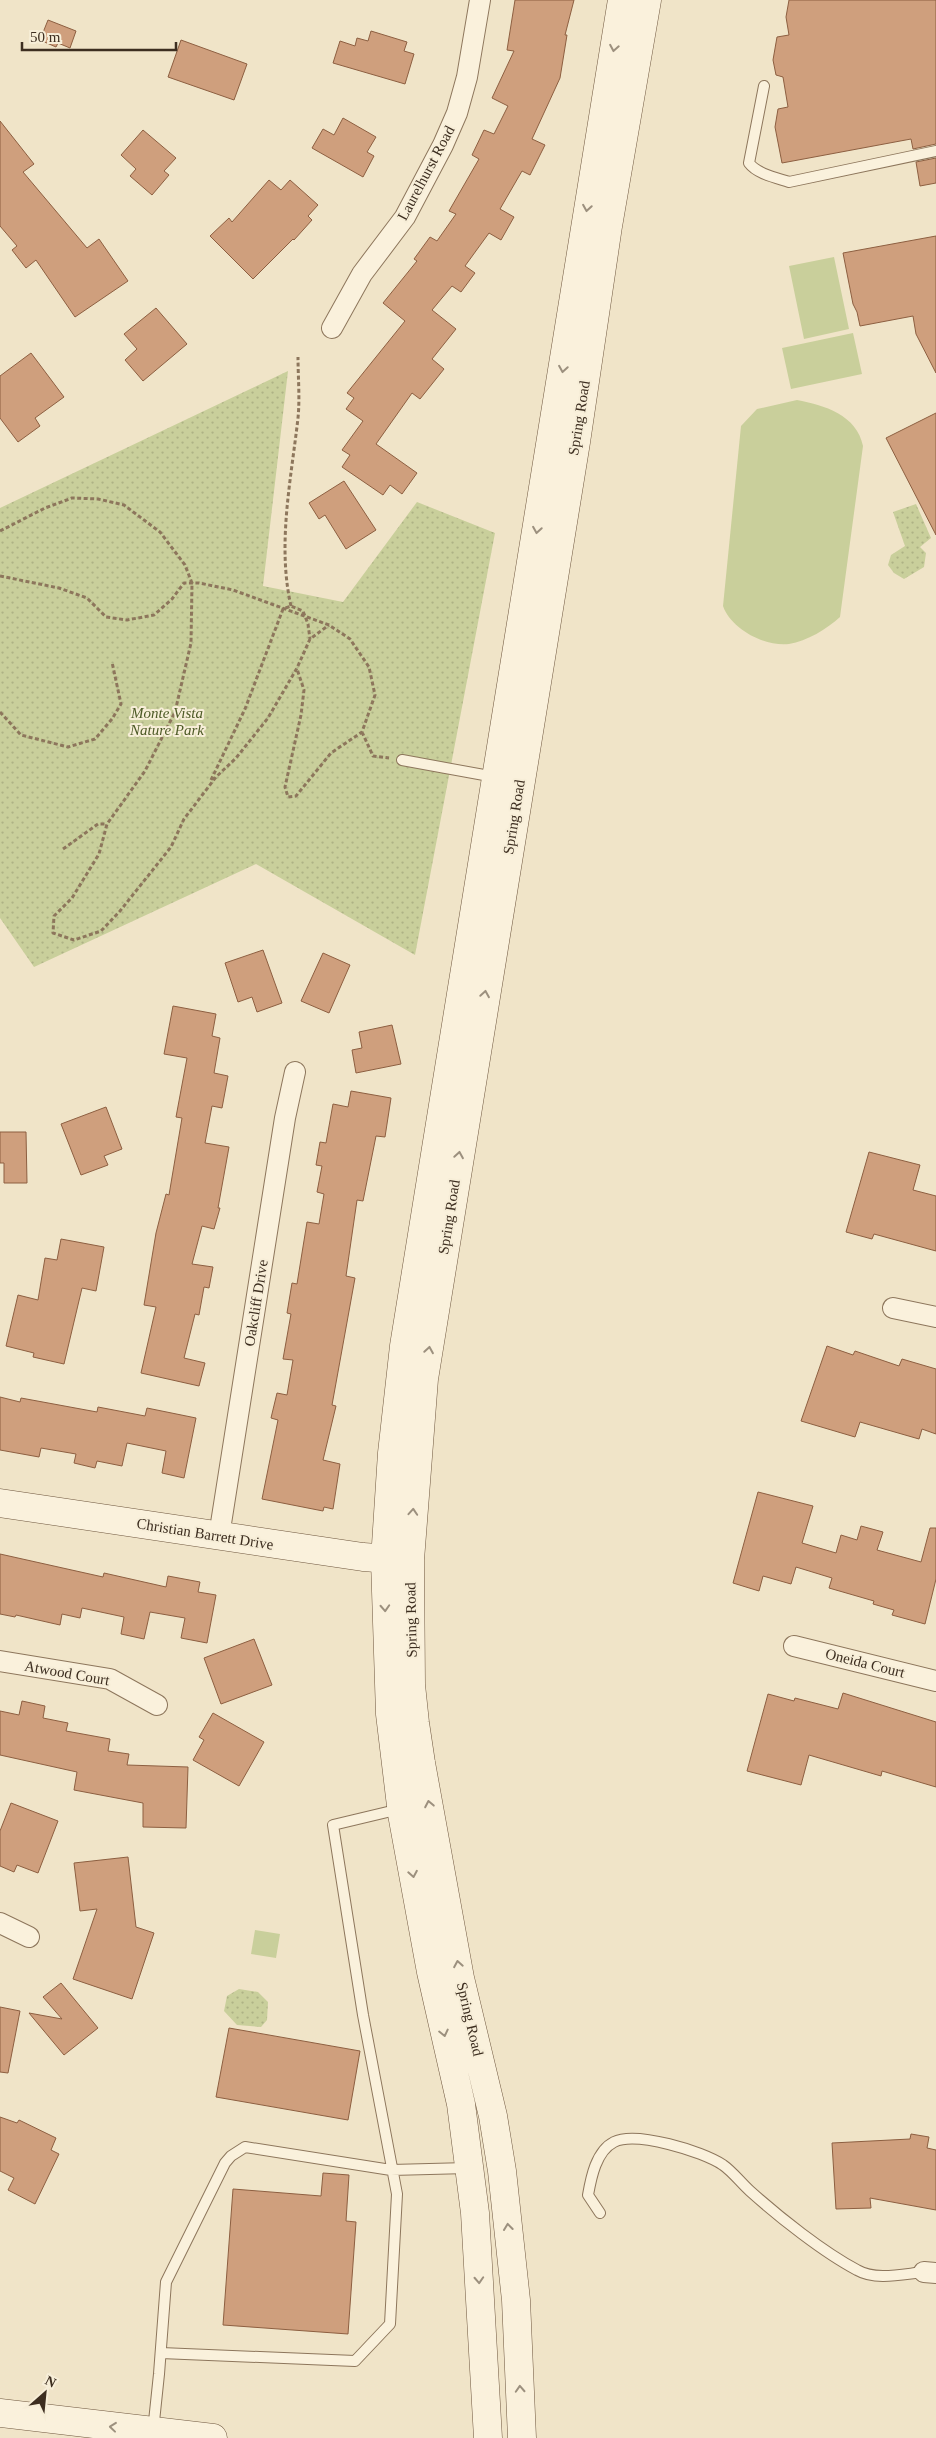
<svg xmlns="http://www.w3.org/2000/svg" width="936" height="2438" font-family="'Times New Roman',serif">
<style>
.grass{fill:#c9cf9b}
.park{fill:url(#park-dots)}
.building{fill:#cf9f7d;stroke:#8d5f41}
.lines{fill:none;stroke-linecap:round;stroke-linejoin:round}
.lane-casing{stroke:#8d765c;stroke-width:12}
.street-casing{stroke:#8d765c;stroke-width:22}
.secondary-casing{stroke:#6f573f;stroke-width:29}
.path{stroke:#8d765c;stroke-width:3;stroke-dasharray:4 2.5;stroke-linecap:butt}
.lane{stroke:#faf1dc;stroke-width:10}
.street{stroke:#faf1dc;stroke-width:20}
.secondary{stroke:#faf1dc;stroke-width:28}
.oneway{stroke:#9c907e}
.labels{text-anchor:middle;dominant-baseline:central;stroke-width:4;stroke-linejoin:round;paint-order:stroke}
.street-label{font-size:15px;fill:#3d2e20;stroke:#f7eed8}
.park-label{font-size:15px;font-style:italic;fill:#4d5a26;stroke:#f7eed8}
</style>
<defs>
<pattern id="park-dots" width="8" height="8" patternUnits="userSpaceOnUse" patternTransform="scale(1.25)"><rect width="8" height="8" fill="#c9cf9b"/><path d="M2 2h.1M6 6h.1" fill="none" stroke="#aeb285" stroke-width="1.8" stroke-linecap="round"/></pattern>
</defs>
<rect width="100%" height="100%" fill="#f0e4c8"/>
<!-- grass -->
<path class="grass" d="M 834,257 L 849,329 L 804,339 L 789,266 Z
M 853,333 L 862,374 L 791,389 L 782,348 Z
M 797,400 C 824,405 857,415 863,446 L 840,617 C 827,629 807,641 789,644 C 765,647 731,629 723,606 L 741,426 L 757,409 Z
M 255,1930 L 280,1934 L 276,1958 L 251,1954 Z"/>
<!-- park -->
<path class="park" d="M 288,371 L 263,586 L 343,602 L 417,502 L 495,533 L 415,955 L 256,864 L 34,967 L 0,918 L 0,508 Z
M 916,504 L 931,538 L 920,547 L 926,553 L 924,567 L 904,579 L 894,573 L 888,565 L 891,555 L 905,546 L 893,512 Z
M 239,1989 L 258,1992 L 268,2002 L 267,2020 L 261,2027 L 237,2025 L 224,2011 L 227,1996 Z"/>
<!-- building -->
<path class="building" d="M 515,0 L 574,0 L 565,35 L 567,35 L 560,78 L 532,139 L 545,145 L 530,175 L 522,171 L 500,209 L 514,217 L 501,240 L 489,233 L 465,266 L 475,273 L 461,292 L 452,286 L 432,310 L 456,329 L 432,359 L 444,369 L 420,399 L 412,393 L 376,444 L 417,473 L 402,494 L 390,485 L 383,495 L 342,467 L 350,455 L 342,450 L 363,421 L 346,409 L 354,398 L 347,393 L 405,321 L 383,303 L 417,261 L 414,259 L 430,237 L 437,241 L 456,214 L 449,211 L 479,159 L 472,155 L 484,130 L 494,134 L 508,106 L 492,98 L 514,51 L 507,50 Z
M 789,0 L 936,0 L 936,144 L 913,149 L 911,139 L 782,163 L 775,127 L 778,109 L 788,107 L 783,77 L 776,75 L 773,60 L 777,37 L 789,35 L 786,17 Z
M 48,20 L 76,31 L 70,48 L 58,43 L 56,47 L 40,40 Z
M 371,31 L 407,42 L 404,51 L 414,54 L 405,84 L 333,63 L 340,41 L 355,46 L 357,38 L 368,41 Z
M 181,40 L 247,64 L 234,100 L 168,77 Z
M 343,118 L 376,137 L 367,152 L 374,156 L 363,177 L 312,148 L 323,129 L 334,135 Z
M 0,121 L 34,164 L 23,172 L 87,248 L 99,239 L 128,281 L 75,317 L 36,260 L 26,268 L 12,250 L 17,246 L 0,226 Z
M 143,130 L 176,158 L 164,171 L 169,175 L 152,195 L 130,176 L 136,169 L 121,155 Z
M 936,158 L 936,183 L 920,186 L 916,162 Z
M 269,180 L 281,190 L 290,180 L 318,205 L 308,216 L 312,220 L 294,240 L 293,239 L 253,279 L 210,236 L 229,218 L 232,222 Z
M 936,236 L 936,373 L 916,334 L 913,316 L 860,326 L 857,312 L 853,304 L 843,253 Z
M 156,308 L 187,344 L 143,381 L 125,360 L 137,349 L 124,334 Z
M 31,353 L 64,397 L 35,418 L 40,426 L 18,442 L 0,418 L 0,376 Z
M 936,413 L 936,535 L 886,438 Z
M 344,481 L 376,530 L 346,549 L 325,515 L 319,519 L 309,503 Z
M 263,950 L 282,1003 L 257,1012 L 252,997 L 238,1002 L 225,963 Z
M 323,953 L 350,965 L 329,1013 L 301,1001 Z
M 173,1006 L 216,1014 L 212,1036 L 220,1038 L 214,1073 L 228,1076 L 222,1108 L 212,1106 L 205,1143 L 229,1147 L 218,1208 L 220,1208 L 214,1229 L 202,1226 L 192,1264 L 213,1267 L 209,1288 L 204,1287 L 199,1315 L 195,1314 L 184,1358 L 205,1363 L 199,1386 L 141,1373 L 156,1307 L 144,1305 L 156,1233 L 166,1194 L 169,1195 L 182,1118 L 176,1117 L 187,1058 L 164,1054 Z
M 392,1025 L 401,1064 L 356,1073 L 352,1050 L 362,1048 L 359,1032 Z
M 351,1091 L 391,1098 L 385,1137 L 376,1136 L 363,1201 L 357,1200 L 346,1276 L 355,1278 L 332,1405 L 336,1406 L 323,1460 L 340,1464 L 333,1509 L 324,1507 L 323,1511 L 262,1499 L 278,1420 L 271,1418 L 277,1393 L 287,1395 L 293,1360 L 283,1359 L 291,1314 L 287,1313 L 292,1283 L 297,1284 L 307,1222 L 319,1224 L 324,1194 L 317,1192 L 322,1166 L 316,1165 L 320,1142 L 326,1143 L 333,1104 L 348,1107 Z
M 106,1107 L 122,1149 L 104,1156 L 108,1165 L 81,1175 L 61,1124 Z
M 0,1132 L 26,1132 L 27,1183 L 4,1183 L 4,1163 L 0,1163 Z
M 869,1152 L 920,1165 L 913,1190 L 936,1196 L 936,1251 L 874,1234 L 872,1239 L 846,1232 Z
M 61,1239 L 104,1247 L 96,1291 L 82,1288 L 64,1364 L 33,1357 L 34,1353 L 6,1346 L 18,1295 L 38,1300 L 45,1258 L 57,1260 Z
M 827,1346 L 853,1355 L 855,1351 L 899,1366 L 902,1359 L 936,1369 L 936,1434 L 922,1429 L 919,1439 L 860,1422 L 855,1437 L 801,1421 Z
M 0,1397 L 20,1402 L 21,1398 L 97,1412 L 98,1407 L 145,1416 L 147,1408 L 196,1418 L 184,1478 L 162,1473 L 166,1451 L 127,1443 L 122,1466 L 97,1461 L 95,1468 L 74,1463 L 76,1454 L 41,1448 L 39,1457 L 0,1450 Z
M 758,1492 L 813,1506 L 802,1543 L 836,1553 L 841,1535 L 857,1540 L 861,1526 L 883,1532 L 877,1550 L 921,1562 L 930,1528 L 936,1528 L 936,1579 L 925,1624 L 892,1615 L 894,1610 L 873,1604 L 874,1601 L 829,1588 L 832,1578 L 796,1567 L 791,1584 L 763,1576 L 759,1591 L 733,1583 Z
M 0,1554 L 103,1577 L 104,1573 L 166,1587 L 168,1576 L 200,1582 L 198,1592 L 216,1595 L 207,1643 L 181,1638 L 185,1618 L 150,1612 L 144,1639 L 121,1634 L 124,1617 L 82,1608 L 80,1618 L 62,1614 L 60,1625 L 16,1615 L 15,1617 L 0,1614 Z
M 254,1639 L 272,1685 L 221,1704 L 204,1658 Z
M 843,1693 L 936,1722 L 936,1787 L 882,1771 L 881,1776 L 809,1755 L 801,1785 L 747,1771 L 768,1694 L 794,1701 L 795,1698 L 838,1709 Z
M 22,1701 L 45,1706 L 43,1718 L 68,1723 L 66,1731 L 110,1739 L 108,1751 L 129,1754 L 127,1765 L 188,1767 L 186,1828 L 143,1827 L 143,1803 L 74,1790 L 77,1772 L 0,1755 L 0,1711 L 19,1715 Z
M 213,1713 L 264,1742 L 239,1786 L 193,1760 L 204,1740 L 199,1737 Z
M 11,1803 L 58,1821 L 38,1873 L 17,1865 L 14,1872 L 0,1866 L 0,1831 Z
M 128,1857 L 136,1927 L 154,1933 L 132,1999 L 73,1979 L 97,1909 L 80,1911 L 74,1863 Z
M 61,1983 L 98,2028 L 64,2055 L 29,2013 L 62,2019 L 43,1997 Z
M 0,2007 L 20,2011 L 8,2073 L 0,2072 Z
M 229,2028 L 360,2051 L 348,2120 L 216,2097 Z
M 0,2117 L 17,2123 L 19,2120 L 56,2138 L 51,2150 L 59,2154 L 35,2204 L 8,2190 L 14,2178 L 0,2171 Z
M 911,2134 L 929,2137 L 927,2148 L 936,2150 L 936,2210 L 870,2198 L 871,2208 L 836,2209 L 832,2143 L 910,2139 Z
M 323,2173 L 349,2175 L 346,2221 L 356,2222 L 348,2334 L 223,2325 L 233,2189 L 321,2196 Z"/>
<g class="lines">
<!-- lane casing -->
<g class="lane-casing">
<path id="lane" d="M 764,86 L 749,163 C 757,174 777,178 789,182 L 936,151
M 402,760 L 495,777
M 600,2213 L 588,2195 C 591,2178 596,2151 614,2142 C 636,2131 702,2151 723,2165 C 733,2172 741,2183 750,2191 C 779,2217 823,2252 857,2270 C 876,2281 903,2274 924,2272
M 161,2353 L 355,2361 L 390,2324 L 397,2194 L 363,2015 L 333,1825 L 400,1809
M 153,2431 L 159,2374 L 166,2282 L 225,2163 L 231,2156 L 245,2147 L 391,2170 L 468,2168"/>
</g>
<!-- street casing -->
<g class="street-casing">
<path id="street" d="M 332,328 L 362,274 L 405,217 L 443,145 L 457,113 L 467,77 L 480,0
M 893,1308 L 936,1317
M 219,1536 L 285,1118 L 295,1072
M 794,1646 L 936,1681
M 0,1661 L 110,1679 L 157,1705
M 0,1923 L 29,1937
M 924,2272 L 936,2273"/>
</g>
<!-- secondary casing -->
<g class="secondary-casing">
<path id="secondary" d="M 0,1503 L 363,1557 L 404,1560
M 0,2413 L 213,2438
M 488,2438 L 475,2213 L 461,2104 L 431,1972 L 402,1814 L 390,1714 L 385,1560 L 392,1453 L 404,1346 L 622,0
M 522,2438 L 516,2300 L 502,2171 L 493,2116 L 460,1978 L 421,1763 L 415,1723 L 411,1685 L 410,1560 L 424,1379 L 576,442 L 608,226 L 647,0"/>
</g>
<!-- path -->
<path class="path" d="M 0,531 L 45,508 L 72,498 L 98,499 L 124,505 L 160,532 L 185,565 L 192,583 L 191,643 L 175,712 L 145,771 L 107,824 L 99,854 L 72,898 L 54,916 L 53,933 L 74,940 L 101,931 L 120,911 L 171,847 L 184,819 L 216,777 L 236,758 L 268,718 L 297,668 L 310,639 L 329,625
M 0,576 L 59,588 L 87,598 L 106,617 L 127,620 L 154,615 L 172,599 L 184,583 L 199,583 L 233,590 L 329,625 L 350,639 L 369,667 L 375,695 L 362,732 L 331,753 L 296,796 L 288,797 L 285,787 L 301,715 L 304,690 L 297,669
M 291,606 C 277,545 291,480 298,418 C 300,398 298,377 298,357
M 0,712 L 21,735 L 68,747 L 95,739 L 112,719 L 121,704 L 112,662
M 362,732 L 373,756 L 389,758
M 211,780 L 245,709 L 283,609 L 291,606 L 303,611 L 308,624 L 310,639
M 63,849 L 98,824 L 107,824"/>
<!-- lane -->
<use href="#lane" class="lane"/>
<!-- street -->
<use href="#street" class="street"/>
<!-- secondary -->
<use href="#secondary" class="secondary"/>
</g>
<!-- one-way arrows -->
<defs><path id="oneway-chevron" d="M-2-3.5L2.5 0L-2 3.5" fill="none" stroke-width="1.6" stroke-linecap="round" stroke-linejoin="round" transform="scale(1.25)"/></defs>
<g class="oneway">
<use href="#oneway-chevron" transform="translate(614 48) rotate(100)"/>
<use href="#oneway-chevron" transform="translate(587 208) rotate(99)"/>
<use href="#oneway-chevron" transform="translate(563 369) rotate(99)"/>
<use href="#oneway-chevron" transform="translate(537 530) rotate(99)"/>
<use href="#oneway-chevron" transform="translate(485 994) rotate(-81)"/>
<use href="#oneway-chevron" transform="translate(459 1155) rotate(-81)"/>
<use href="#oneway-chevron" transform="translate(429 1350) rotate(-81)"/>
<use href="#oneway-chevron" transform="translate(413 1512) rotate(-86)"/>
<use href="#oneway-chevron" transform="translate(385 1608) rotate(87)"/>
<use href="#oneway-chevron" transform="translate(429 1804) rotate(-101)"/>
<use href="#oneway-chevron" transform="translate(413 1874) rotate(80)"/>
<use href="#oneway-chevron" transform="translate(458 1964) rotate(-100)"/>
<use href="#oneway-chevron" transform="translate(444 2033) rotate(77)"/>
<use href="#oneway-chevron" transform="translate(508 2227) rotate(-97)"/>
<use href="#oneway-chevron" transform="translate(479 2280) rotate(87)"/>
<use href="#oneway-chevron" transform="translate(520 2389) rotate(-93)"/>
<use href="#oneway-chevron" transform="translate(113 2427) rotate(-174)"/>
</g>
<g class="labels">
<!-- street labels -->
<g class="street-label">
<text transform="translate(426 173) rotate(-62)">Laurelhurst Road</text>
<text transform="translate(579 418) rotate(-81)">Spring Road</text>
<text transform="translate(514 817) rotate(-81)">Spring Road</text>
<text transform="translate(449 1217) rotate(-81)">Spring Road</text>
<text transform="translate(256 1303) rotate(-81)">Oakcliff Drive</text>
<text transform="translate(205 1534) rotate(9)">Christian Barrett Drive</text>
<text transform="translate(411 1620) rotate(-91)">Spring Road</text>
<text transform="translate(865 1663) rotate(14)">Oneida Court</text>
<text transform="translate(67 1673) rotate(10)">Atwood Court</text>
<text transform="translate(470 2019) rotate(77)">Spring Road</text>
</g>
<!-- park labels -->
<g class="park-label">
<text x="167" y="713">Monte Vista<tspan x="167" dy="17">Nature Park</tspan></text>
</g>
</g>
<!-- north arrow -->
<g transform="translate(45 2393) rotate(27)" stroke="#f7eed8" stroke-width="4" paint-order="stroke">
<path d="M0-4L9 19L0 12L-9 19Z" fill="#3d2e20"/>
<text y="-8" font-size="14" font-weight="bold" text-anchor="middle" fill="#3d2e20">N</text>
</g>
<!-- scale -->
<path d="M22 42v8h154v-8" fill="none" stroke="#3d2e20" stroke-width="2.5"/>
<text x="30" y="42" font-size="15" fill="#3d2e20" stroke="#f7eed8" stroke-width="4" paint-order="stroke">50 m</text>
</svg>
